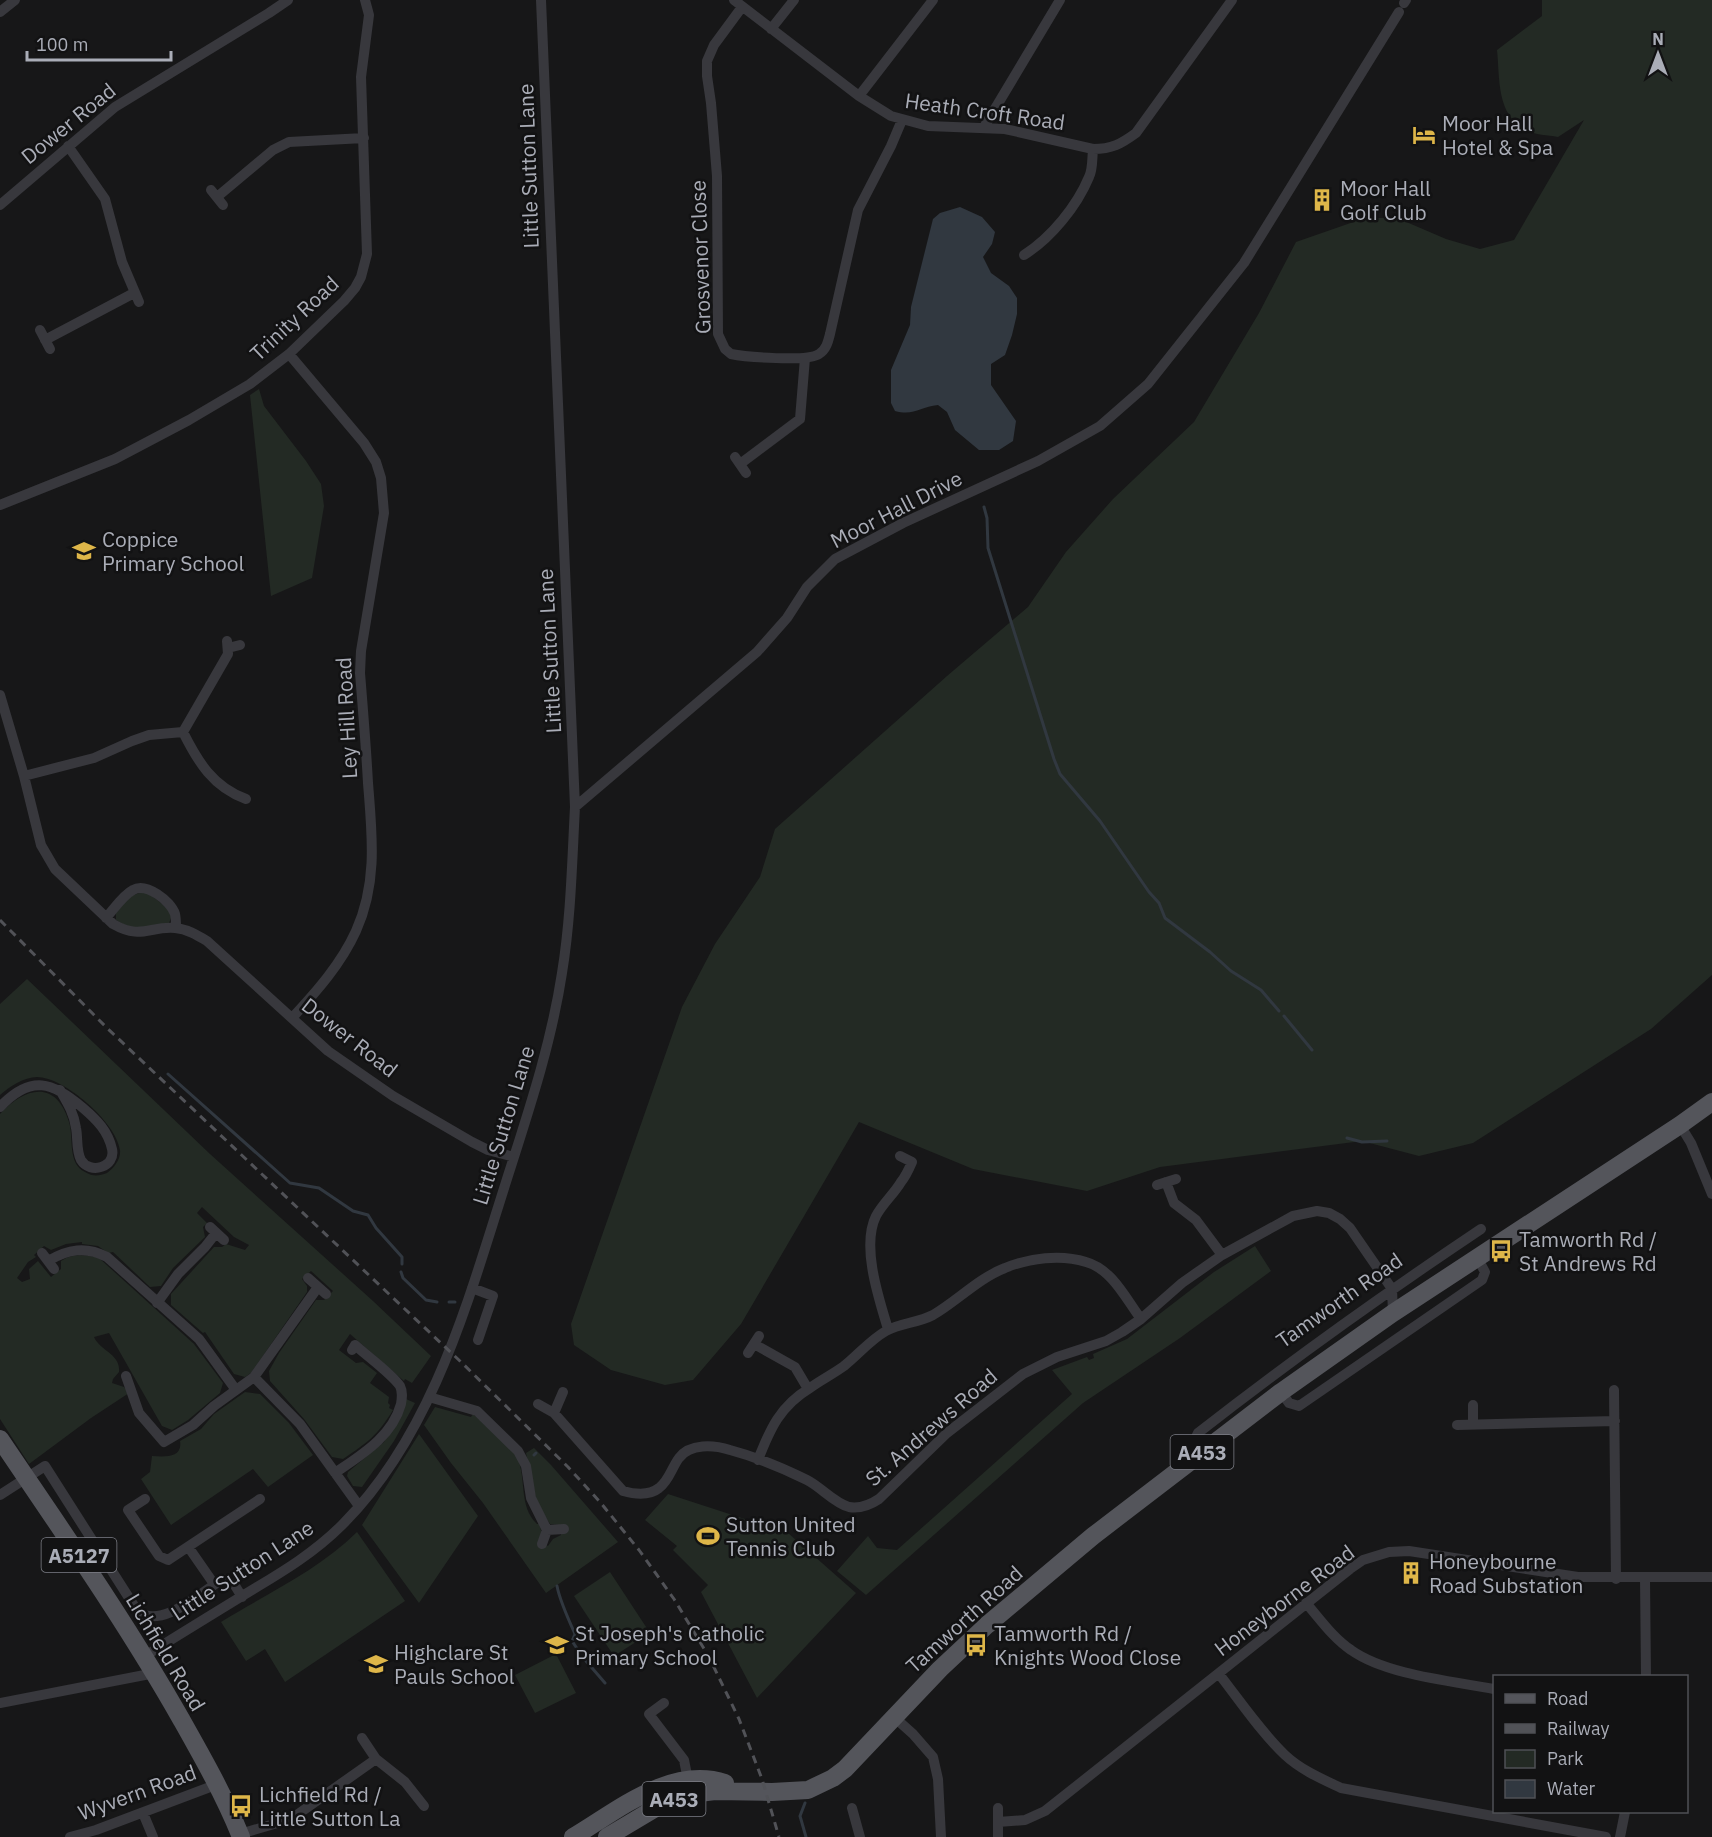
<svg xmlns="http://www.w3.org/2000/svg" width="1712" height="1837" font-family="'IBM Plex Sans',sans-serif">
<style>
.green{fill:#232a24}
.water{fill:#313840}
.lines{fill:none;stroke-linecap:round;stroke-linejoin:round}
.stream{stroke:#313840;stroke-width:3}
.minor{stroke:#38383d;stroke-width:10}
.primary{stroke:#54555b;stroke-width:18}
.rail{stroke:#515257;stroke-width:3;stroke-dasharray:8 6;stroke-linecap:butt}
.labels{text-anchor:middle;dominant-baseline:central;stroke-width:5;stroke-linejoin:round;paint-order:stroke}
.shield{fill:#121213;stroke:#7c7e86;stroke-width:1.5}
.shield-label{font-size:20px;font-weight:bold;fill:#aaadb7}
.street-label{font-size:21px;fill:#aaadb7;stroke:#121213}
.poi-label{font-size:21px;fill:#aaadb7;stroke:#121213;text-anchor:start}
</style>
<rect width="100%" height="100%" fill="#171718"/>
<!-- green -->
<path class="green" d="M 1542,0 L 1712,0 L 1712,975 L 1651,1029 L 1473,1143 L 1419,1156 L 1362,1141 L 1160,1167 L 1087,1191 L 973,1169 L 859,1122 L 741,1324 L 693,1380 L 665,1385 L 611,1370 L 574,1345 L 571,1324 L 682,1007 L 715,944 L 760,877 L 775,829 L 947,676 L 1028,607 L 1066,552 L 1113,499 L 1194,422 L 1259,313 L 1296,242 L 1365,218 L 1397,218 L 1446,239 L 1480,249 L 1514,240 L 1584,120 L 1558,137 C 1548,135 1535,135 1526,130 C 1496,115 1500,78 1497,50 L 1542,16 Z
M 259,389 L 264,406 L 306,461 L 321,484 L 324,506 L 312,578 L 271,596 L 250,395 Z
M 147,892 L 171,911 L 171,918 L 169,923 C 149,928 134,932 116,920 L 116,913 C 127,900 130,893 147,892 Z
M 27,979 L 210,1154 L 373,1301 L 431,1356 L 412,1383 L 405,1379 L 404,1381 L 350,1334 L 339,1350 L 356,1363 L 363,1362 L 377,1373 L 370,1383 L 389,1397 L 388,1403 L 390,1405 L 389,1408 L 393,1410 C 377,1436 368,1442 343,1459 L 332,1457 L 304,1419 L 270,1381 L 269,1371 L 279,1353 L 316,1300 L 324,1300 L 333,1291 L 311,1271 L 302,1279 L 307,1286 L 307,1292 L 251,1373 L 245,1377 L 234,1374 L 205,1332 L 203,1333 L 171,1305 L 171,1294 L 214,1247 L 222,1247 L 226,1244 L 245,1250 L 249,1245 L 234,1237 L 202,1207 L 197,1213 L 207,1223 L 203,1227 L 205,1237 L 173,1268 L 161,1286 L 150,1287 L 113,1252 L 108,1253 L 98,1246 L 82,1244 L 82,1242 L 66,1244 L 51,1250 L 44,1246 L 34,1255 L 36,1257 L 28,1262 L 17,1278 L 22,1282 L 30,1279 L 29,1269 L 38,1261 L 51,1277 L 61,1269 L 61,1261 C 73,1253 85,1255 99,1258 L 194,1344 L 223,1383 L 220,1393 L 188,1420 L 172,1430 L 162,1426 L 109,1333 L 94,1337 C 100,1351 121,1354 119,1372 L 113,1379 L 112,1383 L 124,1387 L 129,1393 L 91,1418 L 29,1464 L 0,1419 L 0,1114 C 25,1087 56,1079 69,1122 C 74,1138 67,1163 85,1172 C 93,1177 99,1176 107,1173 C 114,1168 121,1159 120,1150 C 116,1122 64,1077 37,1077 C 24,1077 9,1087 0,1095 L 0,1004 Z
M 1255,1246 L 1271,1271 L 1180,1338 L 1083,1403 L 866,1595 L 837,1571 L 868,1536 L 877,1548 L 897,1550 L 1072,1394 L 1052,1370 L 1087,1357 L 1089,1360 L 1094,1358 L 1093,1354 L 1127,1339 L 1214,1272 Z
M 245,1392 L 260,1394 L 289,1423 L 313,1455 L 268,1487 L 253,1469 L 171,1525 L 141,1479 L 150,1472 L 152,1456 C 165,1457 183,1458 180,1441 L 201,1429 L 214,1414 Z
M 406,1399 L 415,1403 L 394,1441 L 362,1487 L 353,1486 L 347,1476 L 348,1472 L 384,1442 Z
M 435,1407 L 471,1417 L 473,1414 C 483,1423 513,1447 517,1457 C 527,1478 518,1506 537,1524 L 539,1524 L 546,1545 L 548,1546 L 553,1539 L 561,1535 L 561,1533 L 568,1532 L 568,1526 L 550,1524 L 537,1504 L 526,1453 L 534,1448 L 551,1465 L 618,1542 L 546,1593 L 483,1503 L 451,1463 L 424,1425 Z
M 419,1434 L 478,1516 L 419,1603 L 362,1525 Z
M 668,1494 L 788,1533 L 856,1593 L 757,1698 L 701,1592 L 708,1585 L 673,1550 L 677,1546 L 645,1520 Z
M 357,1532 L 405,1601 L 285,1682 L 265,1649 L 246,1661 L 221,1622 C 266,1594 319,1570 357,1532 Z
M 610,1572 L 650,1633 L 614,1656 L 574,1596 Z
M 556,1654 L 576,1693 L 535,1713 L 515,1675 Z"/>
<!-- water -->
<path class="water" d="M 960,207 L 982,217 L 995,232 L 992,244 L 983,257 L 991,273 L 1009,286 L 1017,298 L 1017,314 L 1012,335 L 1005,355 L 991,364 L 991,385 L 1016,421 L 1013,441 L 999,450 L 979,450 L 955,430 L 947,412 L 938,405 C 920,407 914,416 895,411 L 891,403 L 891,370 L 910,325 L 911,307 L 933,219 L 940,213 Z"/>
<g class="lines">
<!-- stream -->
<path class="stream" d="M 984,507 L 987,518 L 988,548 L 1054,759 L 1060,774 L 1100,821 L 1149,892 L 1159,903 L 1165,918 L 1210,952 L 1231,971 L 1261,990 L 1279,1011
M 1284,1016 L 1312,1050
M 168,1074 L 290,1183 L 319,1188 L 353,1211 L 368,1215 L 376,1228 L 402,1257 L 402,1264
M 1347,1138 L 1362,1142 L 1387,1141
M 401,1272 L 403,1278 L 426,1300 L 437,1302
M 449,1302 L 455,1302
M 534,1455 L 536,1453
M 557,1586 C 559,1597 570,1623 575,1634 L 572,1641 L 580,1653
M 586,1661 L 605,1683
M 805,1803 L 800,1816 L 806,1837"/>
<!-- minor -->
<path class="minor" d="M 734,0 L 859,96 L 891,116 L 928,126 L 1005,129 L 1093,149 C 1112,149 1121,144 1136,133 L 1232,0
M 1404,3 L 1406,0
M 742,7 L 714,45 L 707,61 L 707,76 L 711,103 L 717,176 L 718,334 L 725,349 L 731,354 C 745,357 808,362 819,354 C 826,350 828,342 830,334 L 858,210 L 891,146 L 902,120
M 0,12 L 15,0
M 771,29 L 794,0
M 859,96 L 933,0
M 984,127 L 1060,0
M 68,146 L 105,199 L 122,262 L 139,302
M 211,190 L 223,205
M 217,197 L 273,150 L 289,142 L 364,138
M 0,205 L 115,107 L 269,13 L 288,0
M 1024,255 C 1051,238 1077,206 1089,177 C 1093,169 1092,158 1093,149
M 40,330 L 50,349
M 45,340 L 134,293
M 289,354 L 364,443 L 376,462 L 381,478 L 384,513 L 361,651 L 360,673 C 363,710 366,746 368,783 C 372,834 378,882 356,931 C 341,964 317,991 292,1018
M 735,457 L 746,473
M 740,464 L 800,419 L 805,358
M 0,505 L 115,459 L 189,420 L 250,384 L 289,354 L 344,301 L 355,288 L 361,277 L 367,254 L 361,77 L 369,15 L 365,0
M 228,648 L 240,645
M 0,695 L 24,776 L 41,845 L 55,869 L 113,924 C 141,940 149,926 175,928 C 187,929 197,935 207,941 L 328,1051 L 393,1096 L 472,1142 L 488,1150 L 514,1157
M 183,732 C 198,762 213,787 246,799
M 24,776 L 94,758 L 132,741 L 149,735 L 183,732 L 228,654 L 227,641
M 575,807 L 757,652 L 787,618 L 807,587 L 835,559 L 903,523 L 1038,461 L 1100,426 L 1148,384 L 1244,263 L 1399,12
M 106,918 C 114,909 123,895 133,890 C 146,882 171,901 175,914 C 176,918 176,924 176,928
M 0,1107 C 31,1074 53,1082 83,1108 C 97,1120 108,1131 112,1149 C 116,1167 90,1175 81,1160 C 76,1151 78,1137 76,1128 C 74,1113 67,1102 60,1090
M 1680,1125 L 1691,1143 L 1712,1194
M 1166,1182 L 1174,1203 L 1196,1220 L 1222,1255
M 1157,1185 L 1176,1179
M 210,1227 L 224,1240
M 42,1253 L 54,1269
M 48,1261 C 68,1249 86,1246 107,1257 L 199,1339 L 236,1390
M 308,1278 L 326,1294
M 472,1288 L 493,1296 L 478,1340
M 157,1303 L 178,1274 L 205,1247 L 216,1233
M 888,1329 C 879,1299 861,1246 876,1216 C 883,1203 894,1194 901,1182 C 906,1176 909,1169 912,1162 L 900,1156
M 754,1344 L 795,1367 L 808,1389
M 748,1353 L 759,1336
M 126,1376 L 139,1413 L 164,1442 L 193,1425 L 214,1406 L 254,1377 L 318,1287
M 254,1377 L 300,1424 L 359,1506
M 1614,1390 L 1616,1579
M 1281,1392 L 1289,1403 L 1299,1406 L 1482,1280 L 1485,1272 L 1477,1257
M 429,1397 L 477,1411 L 518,1451 L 526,1466 L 531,1498 L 547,1530 L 542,1544
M 538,1404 L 554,1413 L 623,1491 C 634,1494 649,1496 659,1488 C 669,1481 672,1467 679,1458 C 690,1443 714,1445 730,1450 C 756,1457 783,1468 807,1480 C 821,1487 834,1503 849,1507 C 861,1509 870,1505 879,1499 L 947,1433 L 1023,1374 L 1057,1357 L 1106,1341 L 1122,1332 L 1141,1319 L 1182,1283 L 1222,1255 L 1293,1216 L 1317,1211 L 1329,1213 L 1340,1219 L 1350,1228 L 1392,1289 L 1393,1313
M 1473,1405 L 1473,1424
M 554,1413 L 563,1392
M 1457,1425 L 1615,1421
M 1203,1451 C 1198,1444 1193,1441 1198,1433 C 1290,1361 1384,1294 1481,1229
M 758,1460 C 770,1429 780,1406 810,1388 C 821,1380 833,1374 844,1366 C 858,1355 870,1340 886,1331 C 900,1323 918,1323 933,1315 C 957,1301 979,1278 1005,1268 C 1029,1258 1061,1254 1086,1262 C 1112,1269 1126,1299 1141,1319
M 335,1473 C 361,1455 392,1437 401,1404 C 402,1398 403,1392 400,1386 C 392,1374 367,1356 355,1345 L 352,1350
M 0,1495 L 45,1466 L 138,1612 C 163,1629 201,1592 223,1579 L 234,1584 L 242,1597
M 145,1499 L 128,1510 L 159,1556 L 168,1560 L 260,1499
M 547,1530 L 564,1529
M 189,1548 L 214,1584
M 1645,1578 L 1646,1676
M 1306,1603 C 1320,1619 1333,1638 1351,1650 C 1386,1675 1452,1681 1494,1689
M 145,1656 C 180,1634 216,1612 252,1590 C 284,1571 315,1552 342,1525 C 433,1434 468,1301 506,1182 C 528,1113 551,1045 562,973 C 571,918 572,862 575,807 L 541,0
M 1219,1674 C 1240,1701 1260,1731 1285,1755 C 1301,1770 1322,1779 1341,1788 L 1606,1837
M 0,1703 L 155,1673
M 664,1703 L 649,1714 L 684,1760 L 689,1785
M 894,1717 L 913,1734 L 933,1757 L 938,1779 L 941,1837
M 362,1738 L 376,1759 L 405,1782 L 424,1806
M 852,1808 L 860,1837
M 143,1813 L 153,1837
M 998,1822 L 1025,1820 L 1045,1811 L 1350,1569 L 1363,1560 L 1389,1552 L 1409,1551 L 1578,1577 L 1712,1577
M 240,1834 L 291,1819 L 376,1759
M 70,1837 L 96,1830 L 218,1784
M 998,1837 L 998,1808
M 1620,1837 L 1625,1812"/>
<!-- primary -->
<path class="primary" d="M 0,1439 C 62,1531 126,1622 181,1719 C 203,1758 224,1795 241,1837
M 573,1837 C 617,1811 671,1765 725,1783
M 607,1837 L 669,1800 L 691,1794 L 715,1791 L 772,1792 L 808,1790 L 833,1778 L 845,1769 L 940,1669 L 987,1625 L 1093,1536 L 1281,1392 L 1393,1313 L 1680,1125 L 1712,1102"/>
<!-- rail -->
<path class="rail" d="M 0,920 L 107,1028 L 461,1362 L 568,1467 L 600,1502 L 639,1550 L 674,1599 L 709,1657 L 739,1719 L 762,1779 L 779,1837"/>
</g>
<!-- icons -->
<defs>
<g id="hotel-bare" transform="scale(1.8)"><path d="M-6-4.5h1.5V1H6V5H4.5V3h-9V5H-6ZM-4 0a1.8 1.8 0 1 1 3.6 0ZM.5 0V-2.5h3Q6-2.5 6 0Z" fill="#deb649" stroke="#121213" stroke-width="2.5" paint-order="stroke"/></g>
<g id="building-bare" transform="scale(1.8)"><path d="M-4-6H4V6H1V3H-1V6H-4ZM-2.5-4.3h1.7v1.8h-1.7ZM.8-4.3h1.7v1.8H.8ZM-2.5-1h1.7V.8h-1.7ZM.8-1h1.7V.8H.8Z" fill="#deb649" stroke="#121213" stroke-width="2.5" paint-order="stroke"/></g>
<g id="school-bare" transform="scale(1.8)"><path d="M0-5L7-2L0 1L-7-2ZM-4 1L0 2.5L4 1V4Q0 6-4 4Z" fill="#deb649" stroke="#121213" stroke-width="2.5" paint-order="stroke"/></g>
<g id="bus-bare" transform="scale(1.8)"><path d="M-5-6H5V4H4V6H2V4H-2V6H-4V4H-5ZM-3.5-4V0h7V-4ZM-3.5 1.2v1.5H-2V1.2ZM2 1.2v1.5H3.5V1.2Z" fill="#deb649" stroke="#121213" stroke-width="2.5" paint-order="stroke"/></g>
<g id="stadium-bare" transform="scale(1.8)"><path d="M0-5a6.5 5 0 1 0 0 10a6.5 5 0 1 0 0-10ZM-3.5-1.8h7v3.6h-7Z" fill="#deb649" stroke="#121213" stroke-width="2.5" paint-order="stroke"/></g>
</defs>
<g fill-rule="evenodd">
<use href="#hotel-bare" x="1424" y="135"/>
<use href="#building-bare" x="1322" y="200"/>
<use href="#school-bare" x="84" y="551"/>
<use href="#bus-bare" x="1501" y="1251"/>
<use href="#stadium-bare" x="708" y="1536"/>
<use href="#building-bare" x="1411" y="1573"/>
<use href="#school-bare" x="557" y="1645"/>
<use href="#bus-bare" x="976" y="1645"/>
<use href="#school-bare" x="376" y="1664"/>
<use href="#bus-bare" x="241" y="1806"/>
</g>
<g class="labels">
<!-- shield labels -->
<g class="shield">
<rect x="1170.5" y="1435" width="63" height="34" rx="4.5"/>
<rect x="41.5" y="1538" width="75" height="34" rx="4.5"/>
<rect x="642.5" y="1782" width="63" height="34" rx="4.5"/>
</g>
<g class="shield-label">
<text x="1202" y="1452">A453</text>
<text x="79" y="1555">A5127</text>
<text x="674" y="1799">A453</text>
</g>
<!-- street labels -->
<g class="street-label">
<text transform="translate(985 111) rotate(8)">Heath Croft Road</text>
<text transform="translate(68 123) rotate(-39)">Dower Road</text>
<text transform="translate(528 166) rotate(-92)">Little Sutton Lane</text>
<text transform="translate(700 257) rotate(-92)">Grosvenor Close</text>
<text transform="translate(294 318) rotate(-43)">Trinity Road</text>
<text transform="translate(896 509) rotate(-27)">Moor Hall Drive</text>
<text transform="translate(549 651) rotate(-93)">Little Sutton Lane</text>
<text transform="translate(346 718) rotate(-93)">Ley Hill Road</text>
<text transform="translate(350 1037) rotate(38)">Dower Road</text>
<text transform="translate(503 1125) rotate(-73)">Little Sutton Lane</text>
<text transform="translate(1339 1300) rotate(-35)">Tamworth Road</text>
<text transform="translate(931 1427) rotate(-41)">St. Andrews Road</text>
<text transform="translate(242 1570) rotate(-33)">Little Sutton Lane</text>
<text transform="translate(1284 1600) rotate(-37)">Honeyborne Road</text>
<text transform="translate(964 1619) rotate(-42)">Tamworth Road</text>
<text transform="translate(166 1652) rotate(59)">Lichfield Road</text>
<text transform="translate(137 1792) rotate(-20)">Wyvern Road</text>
</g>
<!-- poi labels -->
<g class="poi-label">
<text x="1442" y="123">Moor Hall<tspan x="1442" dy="24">Hotel &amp; Spa</tspan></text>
<text x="1340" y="188">Moor Hall<tspan x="1340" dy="24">Golf Club</tspan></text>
<text x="102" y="539">Coppice<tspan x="102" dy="24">Primary School</tspan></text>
<text x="1519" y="1239">Tamworth Rd /<tspan x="1519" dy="24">St Andrews Rd</tspan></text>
<text x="726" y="1524">Sutton United<tspan x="726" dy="24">Tennis Club</tspan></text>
<text x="1429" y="1561">Honeybourne<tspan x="1429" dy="24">Road Substation</tspan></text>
<text x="575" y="1633">St Joseph's Catholic<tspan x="575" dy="24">Primary School</tspan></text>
<text x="994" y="1633">Tamworth Rd /<tspan x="994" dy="24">Knights Wood Close</tspan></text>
<text x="394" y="1652">Highclare St<tspan x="394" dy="24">Pauls School</tspan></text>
<text x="259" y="1794">Lichfield Rd /<tspan x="259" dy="24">Little Sutton La</tspan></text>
</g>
</g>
<!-- legend -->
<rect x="1493" y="1675" width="195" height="138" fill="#121213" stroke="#4f5055" stroke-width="1.5"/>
<rect x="1505" y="1694" width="30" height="9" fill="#54555b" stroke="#4f5055" stroke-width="1.5"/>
<text x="1547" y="1705" font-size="18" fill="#aaadb7">Road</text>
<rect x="1505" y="1724" width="30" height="9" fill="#515257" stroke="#4f5055" stroke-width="1.5"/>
<text x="1547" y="1735" font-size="18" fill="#aaadb7">Railway</text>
<rect x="1505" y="1750" width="30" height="18" fill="#232a24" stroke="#4f5055" stroke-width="1.5"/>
<text x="1547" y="1765" font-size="18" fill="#aaadb7">Park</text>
<rect x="1505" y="1780" width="30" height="18" fill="#313840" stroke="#4f5055" stroke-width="1.5"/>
<text x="1547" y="1795" font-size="18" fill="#aaadb7">Water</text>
<!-- north arrow -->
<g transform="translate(1658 54)" stroke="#121213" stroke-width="4.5" paint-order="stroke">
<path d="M0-4.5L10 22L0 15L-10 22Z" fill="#aaadb7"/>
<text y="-9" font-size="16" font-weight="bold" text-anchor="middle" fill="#aaadb7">N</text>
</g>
<!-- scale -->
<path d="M27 51v9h144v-9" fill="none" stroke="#aaadb7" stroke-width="3"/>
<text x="36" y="51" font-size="18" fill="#aaadb7" stroke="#121213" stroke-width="4.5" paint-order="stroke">100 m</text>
</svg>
